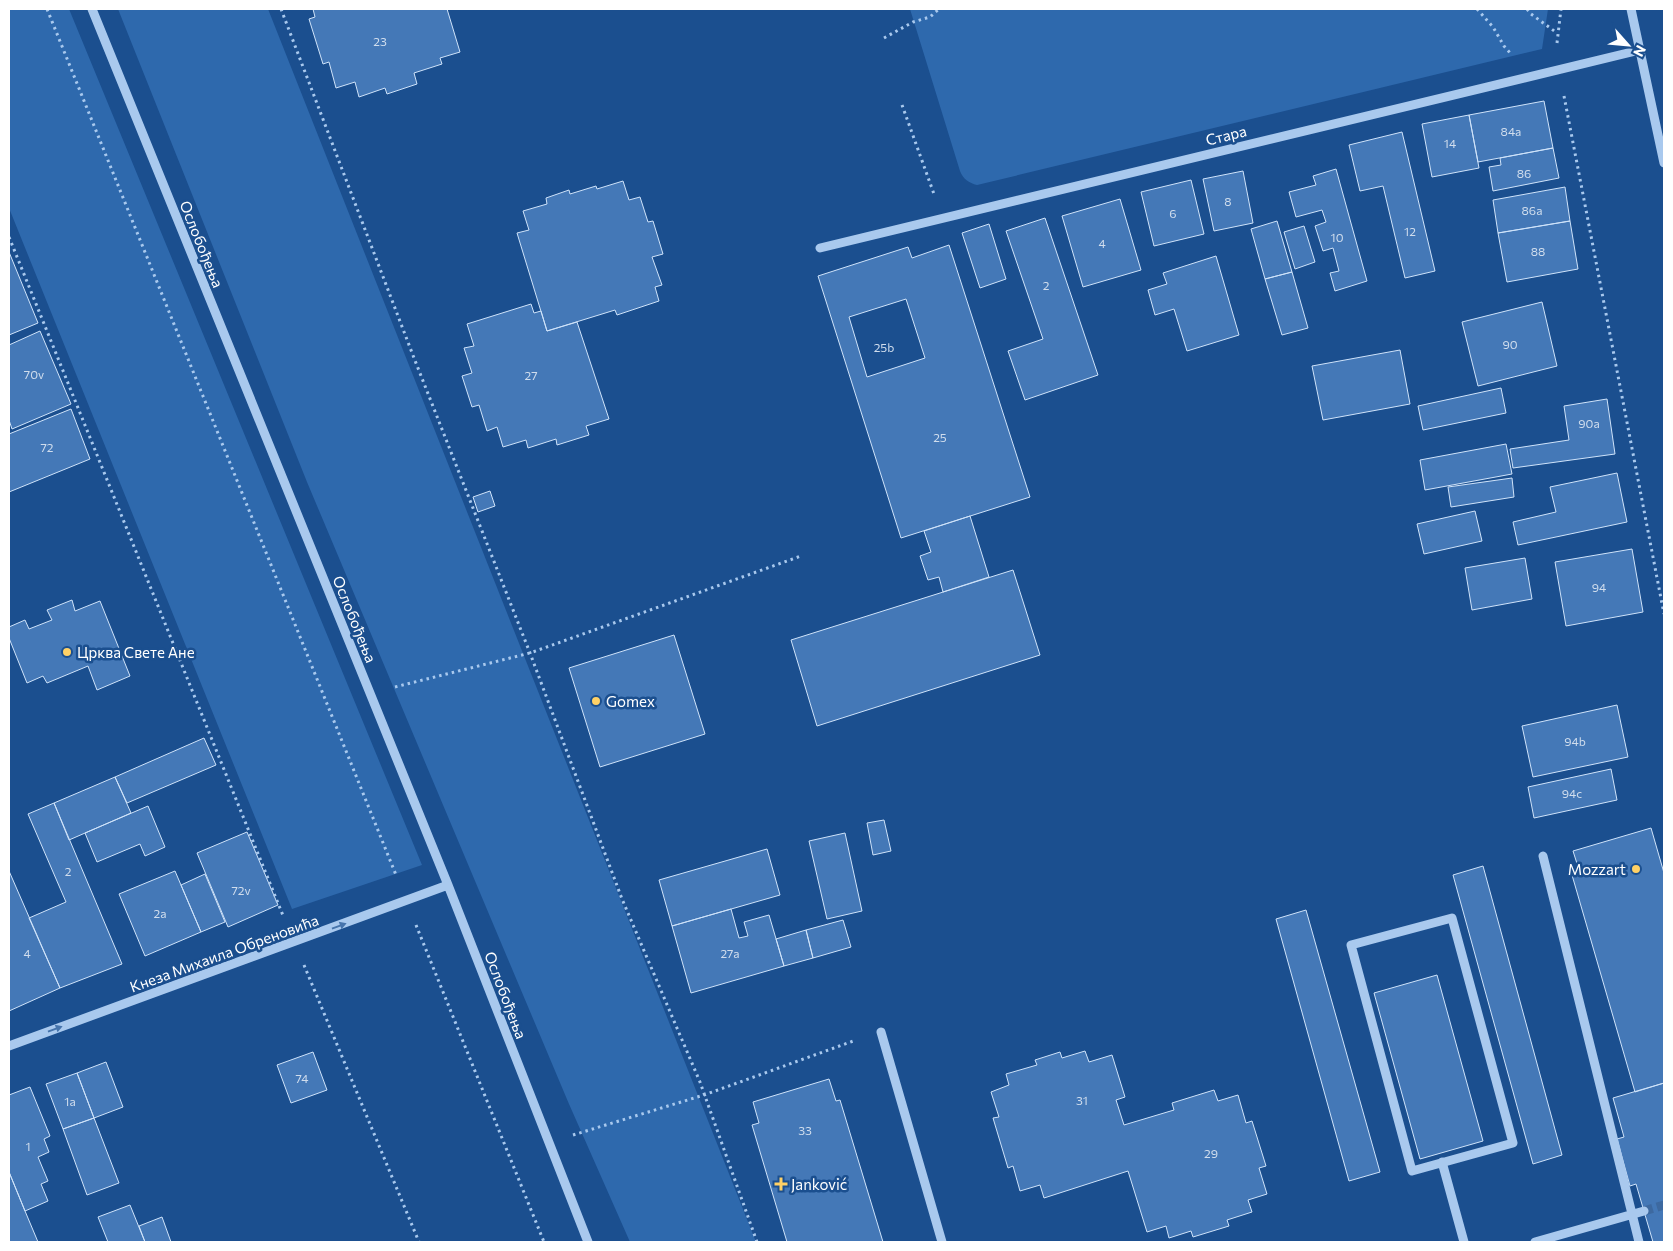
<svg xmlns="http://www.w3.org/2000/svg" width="1673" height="1251" font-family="Commissioner,sans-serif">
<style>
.green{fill:#2e69ad}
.building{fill:#4478b7;stroke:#cfe3fa;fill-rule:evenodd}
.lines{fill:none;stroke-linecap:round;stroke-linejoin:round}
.minor-tunnel{stroke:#3d69a0;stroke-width:9;stroke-dasharray:9 4.5;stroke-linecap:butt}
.path{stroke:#a9c9ee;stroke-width:3;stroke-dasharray:2.5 4;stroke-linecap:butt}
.minor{stroke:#a9c9ee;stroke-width:9}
.oneway{fill:#4674ac}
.poi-dot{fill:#ffd166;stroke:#1b4f8f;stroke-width:2}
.labels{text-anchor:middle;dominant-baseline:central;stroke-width:5;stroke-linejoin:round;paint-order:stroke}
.number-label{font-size:12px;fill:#d0dded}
.street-label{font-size:15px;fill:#fff;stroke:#1b4f8f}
.poi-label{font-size:15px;fill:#fff;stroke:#1b4f8f;text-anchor:start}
</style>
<rect width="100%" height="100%" fill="#1b4f8f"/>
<!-- green -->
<path class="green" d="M 9,9 L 69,9 L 422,865 L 292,909 L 9,208 Z
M 118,9 L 268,9 L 756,1242 L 630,1242 L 569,1104 L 307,482 Z
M 910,9 L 1548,9 L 1542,49 L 977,185 C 969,183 963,179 960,171 Z"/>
<!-- building -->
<path class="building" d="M 313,9 L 447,9 L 460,52 L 440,58 L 442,64 L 414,73 L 417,84 L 387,94 L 385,88 L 359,97 L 355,82 L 336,88 L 329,62 L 323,64 L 309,19 L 315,17 Z
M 1544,101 L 1553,148 L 1478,162 L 1469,115 Z
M 1469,115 L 1479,168 L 1432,177 L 1422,124 Z
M 1402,132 L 1435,271 L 1405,278 L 1383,186 L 1360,191 L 1349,145 Z
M 1553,148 L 1559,178 L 1493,191 L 1489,167 L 1501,165 L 1500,158 Z
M 1336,169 L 1367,281 L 1335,291 L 1330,273 L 1339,271 L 1333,248 L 1323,251 L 1315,226 L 1326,222 L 1322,210 L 1296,217 L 1289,192 L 1316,185 L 1313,176 Z
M 1243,171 L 1253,223 L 1214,231 L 1203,179 Z
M 1191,180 L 1204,234 L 1154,246 L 1141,192 Z
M 623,181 L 629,200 L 640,197 L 648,222 L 653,221 L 663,254 L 652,257 L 662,285 L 655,287 L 659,301 L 617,315 L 615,310 L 547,331 L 517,233 L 529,230 L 523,211 L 547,204 L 546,198 L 569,190 L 570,194 L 596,186 L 597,189 Z
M 1565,187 L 1570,221 L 1498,233 L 1493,200 Z
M 1120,199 L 1141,270 L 1083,287 L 1062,216 Z
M 1045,218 L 1098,375 L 1025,400 L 1008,351 L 1043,339 L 1006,231 Z
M 1277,221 L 1292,272 L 1265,279 L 1251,229 Z
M 1570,221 L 1578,269 L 1507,282 L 1498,233 Z
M 989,224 L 1006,279 L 980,288 L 962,233 Z
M 1304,226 L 1315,262 L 1295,269 L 1284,232 Z
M 949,245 L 1030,497 L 901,538 L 818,276 L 908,247 L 912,258 ZM 906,299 L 925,358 L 867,377 L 849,317 Z
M 9,252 L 38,323 L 9,335 Z
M 1216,256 L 1239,335 L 1187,351 L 1174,309 L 1155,315 L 1148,290 L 1167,284 L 1163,273 Z
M 1292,272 L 1308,328 L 1282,335 L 1265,279 Z
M 1542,302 L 1557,366 L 1478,386 L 1462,322 Z
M 531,304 L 534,313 L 541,311 L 547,331 L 577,322 L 609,419 L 586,426 L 589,435 L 557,445 L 556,439 L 528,448 L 526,440 L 503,447 L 497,427 L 487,431 L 479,405 L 472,407 L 462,376 L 472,373 L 464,348 L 474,346 L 467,324 Z
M 40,331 L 71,404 L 12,429 L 9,420 L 9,345 Z
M 1400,350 L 1410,404 L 1323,420 L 1312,366 Z
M 1501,388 L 1506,413 L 1423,430 L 1418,406 Z
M 1607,399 L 1615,454 L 1513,468 L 1510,449 L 1569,440 L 1564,406 Z
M 71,409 L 90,459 L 9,492 L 9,434 Z
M 1506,444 L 1512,474 L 1425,490 L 1420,460 Z
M 1617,473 L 1627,522 L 1518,545 L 1513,522 L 1556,512 L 1550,487 Z
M 1512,478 L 1514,497 L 1451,507 L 1448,487 Z
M 490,491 L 495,506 L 478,512 L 473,497 Z
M 1475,511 L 1482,541 L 1424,554 L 1417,524 Z
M 970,516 L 989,577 L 943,592 L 939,577 L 928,580 L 920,556 L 931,552 L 924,531 Z
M 1632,549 L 1643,612 L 1566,626 L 1555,562 Z
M 1525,558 L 1532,599 L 1472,610 L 1465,568 Z
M 1013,570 L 1040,655 L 817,726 L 791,640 Z
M 72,600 L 75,611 L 100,601 L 130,676 L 97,690 L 88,666 L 47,683 L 43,676 L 27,683 L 9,638 L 9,627 L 25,620 L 29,629 L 52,620 L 47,610 Z
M 674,635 L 705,734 L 600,767 L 569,668 Z
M 1617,705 L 1628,757 L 1533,777 L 1522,726 Z
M 204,738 L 216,765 L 127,803 L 115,777 Z
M 1611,769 L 1617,800 L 1534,818 L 1528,787 Z
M 115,777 L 131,813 L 69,840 L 54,803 Z
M 54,803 L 122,964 L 60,988 L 29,918 L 66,902 L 28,814 Z
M 148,806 L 165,847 L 145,856 L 140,844 L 97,862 L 85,833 Z
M 884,820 L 891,851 L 873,855 L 867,823 Z
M 1651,828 L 1664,873 L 1664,1083 L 1635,1092 L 1572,875 L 1580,873 L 1573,851 Z
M 247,832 L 278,905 L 228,927 L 197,853 Z
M 845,833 L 862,911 L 827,919 L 809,841 Z
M 767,849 L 780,895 L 672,926 L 659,880 Z
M 1483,866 L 1562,1155 L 1533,1164 L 1453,875 Z
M 9,871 L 60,988 L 9,1011 Z
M 175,871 L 201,932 L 145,956 L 119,894 Z
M 205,874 L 225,922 L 201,932 L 181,885 Z
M 731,909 L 739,938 L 748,936 L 744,922 L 769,915 L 784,966 L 691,993 L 672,926 Z
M 1306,910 L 1380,1172 L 1349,1181 L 1276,919 Z
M 843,920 L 851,947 L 813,958 L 806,930 Z
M 806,930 L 813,958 L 784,966 L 776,939 Z
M 1437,975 L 1483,1141 L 1420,1159 L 1374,993 Z
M 1085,1051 L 1089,1062 L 1112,1055 L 1125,1097 L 1116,1100 L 1124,1125 L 1174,1110 L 1172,1103 L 1214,1090 L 1218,1101 L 1238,1095 L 1246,1123 L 1252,1121 L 1266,1166 L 1259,1168 L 1267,1194 L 1248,1200 L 1252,1212 L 1227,1220 L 1229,1226 L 1193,1237 L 1191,1231 L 1169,1238 L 1166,1226 L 1147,1232 L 1128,1171 L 1044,1198 L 1040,1185 L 1020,1191 L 1013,1166 L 1008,1168 L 993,1118 L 999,1117 L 991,1092 L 1009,1085 L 1006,1074 L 1037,1065 L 1035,1060 L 1060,1052 L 1062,1058 Z
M 313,1052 L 327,1090 L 291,1103 L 277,1065 Z
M 106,1062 L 123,1107 L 94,1118 L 77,1073 Z
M 77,1073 L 94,1118 L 63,1129 L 46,1084 Z
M 829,1079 L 836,1101 L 840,1100 L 883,1242 L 787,1242 L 752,1125 L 759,1123 L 753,1102 Z
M 1664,1083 L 1664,1242 L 1653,1242 L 1636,1184 L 1630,1186 L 1617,1139 L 1624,1137 L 1613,1098 Z
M 30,1087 L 50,1136 L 44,1139 L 49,1152 L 38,1157 L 48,1181 L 41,1184 L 48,1201 L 25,1211 L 9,1172 L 9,1095 Z
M 94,1118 L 119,1183 L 87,1195 L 63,1129 Z
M 9,1172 L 25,1211 L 38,1242 L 9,1242 Z
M 130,1205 L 145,1242 L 108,1242 L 98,1217 Z
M 162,1217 L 171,1242 L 145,1242 L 139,1226 Z"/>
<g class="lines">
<!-- minor-tunnel -->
<path class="minor-tunnel" d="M 1644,1211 L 1664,1205"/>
<!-- path -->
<path class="path" d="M 47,9 L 396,875
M 281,9 L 414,358 L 530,653 L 622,899 L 700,1082 L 757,1242
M 1477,9 L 1493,27 L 1504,46 L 1511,54
M 1527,9 L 1531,14 L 1557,33
M 884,38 L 913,22 L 930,17 L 939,9
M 1557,43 L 1561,9
M 1564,96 L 1664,614
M 902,105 L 934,194
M 9,237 L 284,918
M 395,687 L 530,653 L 801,556
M 416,925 L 544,1242
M 304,965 L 419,1242
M 573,1135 L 704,1095 L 856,1040"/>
<!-- minor -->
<path class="minor" d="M 92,9 L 448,885 L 588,1242
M 1631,9 L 1664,163
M 820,248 L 1640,50
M 1543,856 L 1639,1242
M 1452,918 L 1513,1143 L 1412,1171 L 1351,945 Z
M 881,1032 L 942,1242
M 9,1046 L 448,885
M 1442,1162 L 1464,1242
M 1535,1242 L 1644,1211"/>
</g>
<!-- one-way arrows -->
<defs><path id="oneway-solid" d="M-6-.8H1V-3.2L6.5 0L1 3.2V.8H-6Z" transform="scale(1.25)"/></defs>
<g class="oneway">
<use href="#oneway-solid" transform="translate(339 926) rotate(-20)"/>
<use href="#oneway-solid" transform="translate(55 1029) rotate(-20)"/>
</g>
<!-- markers -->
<g class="poi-dot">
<circle cx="67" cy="652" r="5"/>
<circle cx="596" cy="701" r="5"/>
<circle cx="1636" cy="869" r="5"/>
<path d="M778.5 1176.5h5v5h5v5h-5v5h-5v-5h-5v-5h5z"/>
</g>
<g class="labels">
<!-- number labels -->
<g class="number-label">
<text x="380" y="41">23</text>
<text x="1511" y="131">84a</text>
<text x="1450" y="143">14</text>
<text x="1524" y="173">86</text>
<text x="1228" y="201">8</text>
<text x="1532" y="210">86a</text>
<text x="1173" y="213">6</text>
<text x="1410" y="231">12</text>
<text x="1337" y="237">10</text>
<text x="1102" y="243">4</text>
<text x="1538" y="251">88</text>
<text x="1046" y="285">2</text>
<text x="1510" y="344">90</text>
<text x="884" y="347">25b</text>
<text x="34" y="374">70v</text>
<text x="531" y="375">27</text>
<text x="1589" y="423">90a</text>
<text x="940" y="437">25</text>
<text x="47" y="447">72</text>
<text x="1599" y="587">94</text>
<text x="1575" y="741">94b</text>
<text x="1572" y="793">94c</text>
<text x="68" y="871">2</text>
<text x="241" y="890">72v</text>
<text x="160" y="913">2a</text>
<text x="27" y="953">4</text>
<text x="730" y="953">27a</text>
<text x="302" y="1078">74</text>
<text x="1082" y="1100">31</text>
<text x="70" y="1101">1a</text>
<text x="805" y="1130">33</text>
<text x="28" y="1146">1</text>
<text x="1211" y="1153">29</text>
</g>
<!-- street labels -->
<g class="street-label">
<text transform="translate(1226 135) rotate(-14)">Стара</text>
<text transform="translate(202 244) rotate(68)">Ослобођења</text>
<text transform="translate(355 619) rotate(68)">Ослобођења</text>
<text transform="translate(224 953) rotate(-20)">Кнеза Михаила Обреновића</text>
<text transform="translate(506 995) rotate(69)">Ослобођења</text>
</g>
<!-- poi labels -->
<g class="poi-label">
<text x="77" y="652">Црква Свете Ане</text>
<text x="606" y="701">Gomex</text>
<text x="1626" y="869" text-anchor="end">Mozzart</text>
<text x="791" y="1184">Janković</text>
</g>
</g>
<!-- border -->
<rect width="1673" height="1251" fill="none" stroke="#ffffff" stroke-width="20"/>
<!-- north arrow -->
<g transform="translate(1628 45) rotate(117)" stroke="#1b4f8f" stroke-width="4" paint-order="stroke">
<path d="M0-4L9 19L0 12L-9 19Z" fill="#ffffff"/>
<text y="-8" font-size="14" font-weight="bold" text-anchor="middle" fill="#ffffff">N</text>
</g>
</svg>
